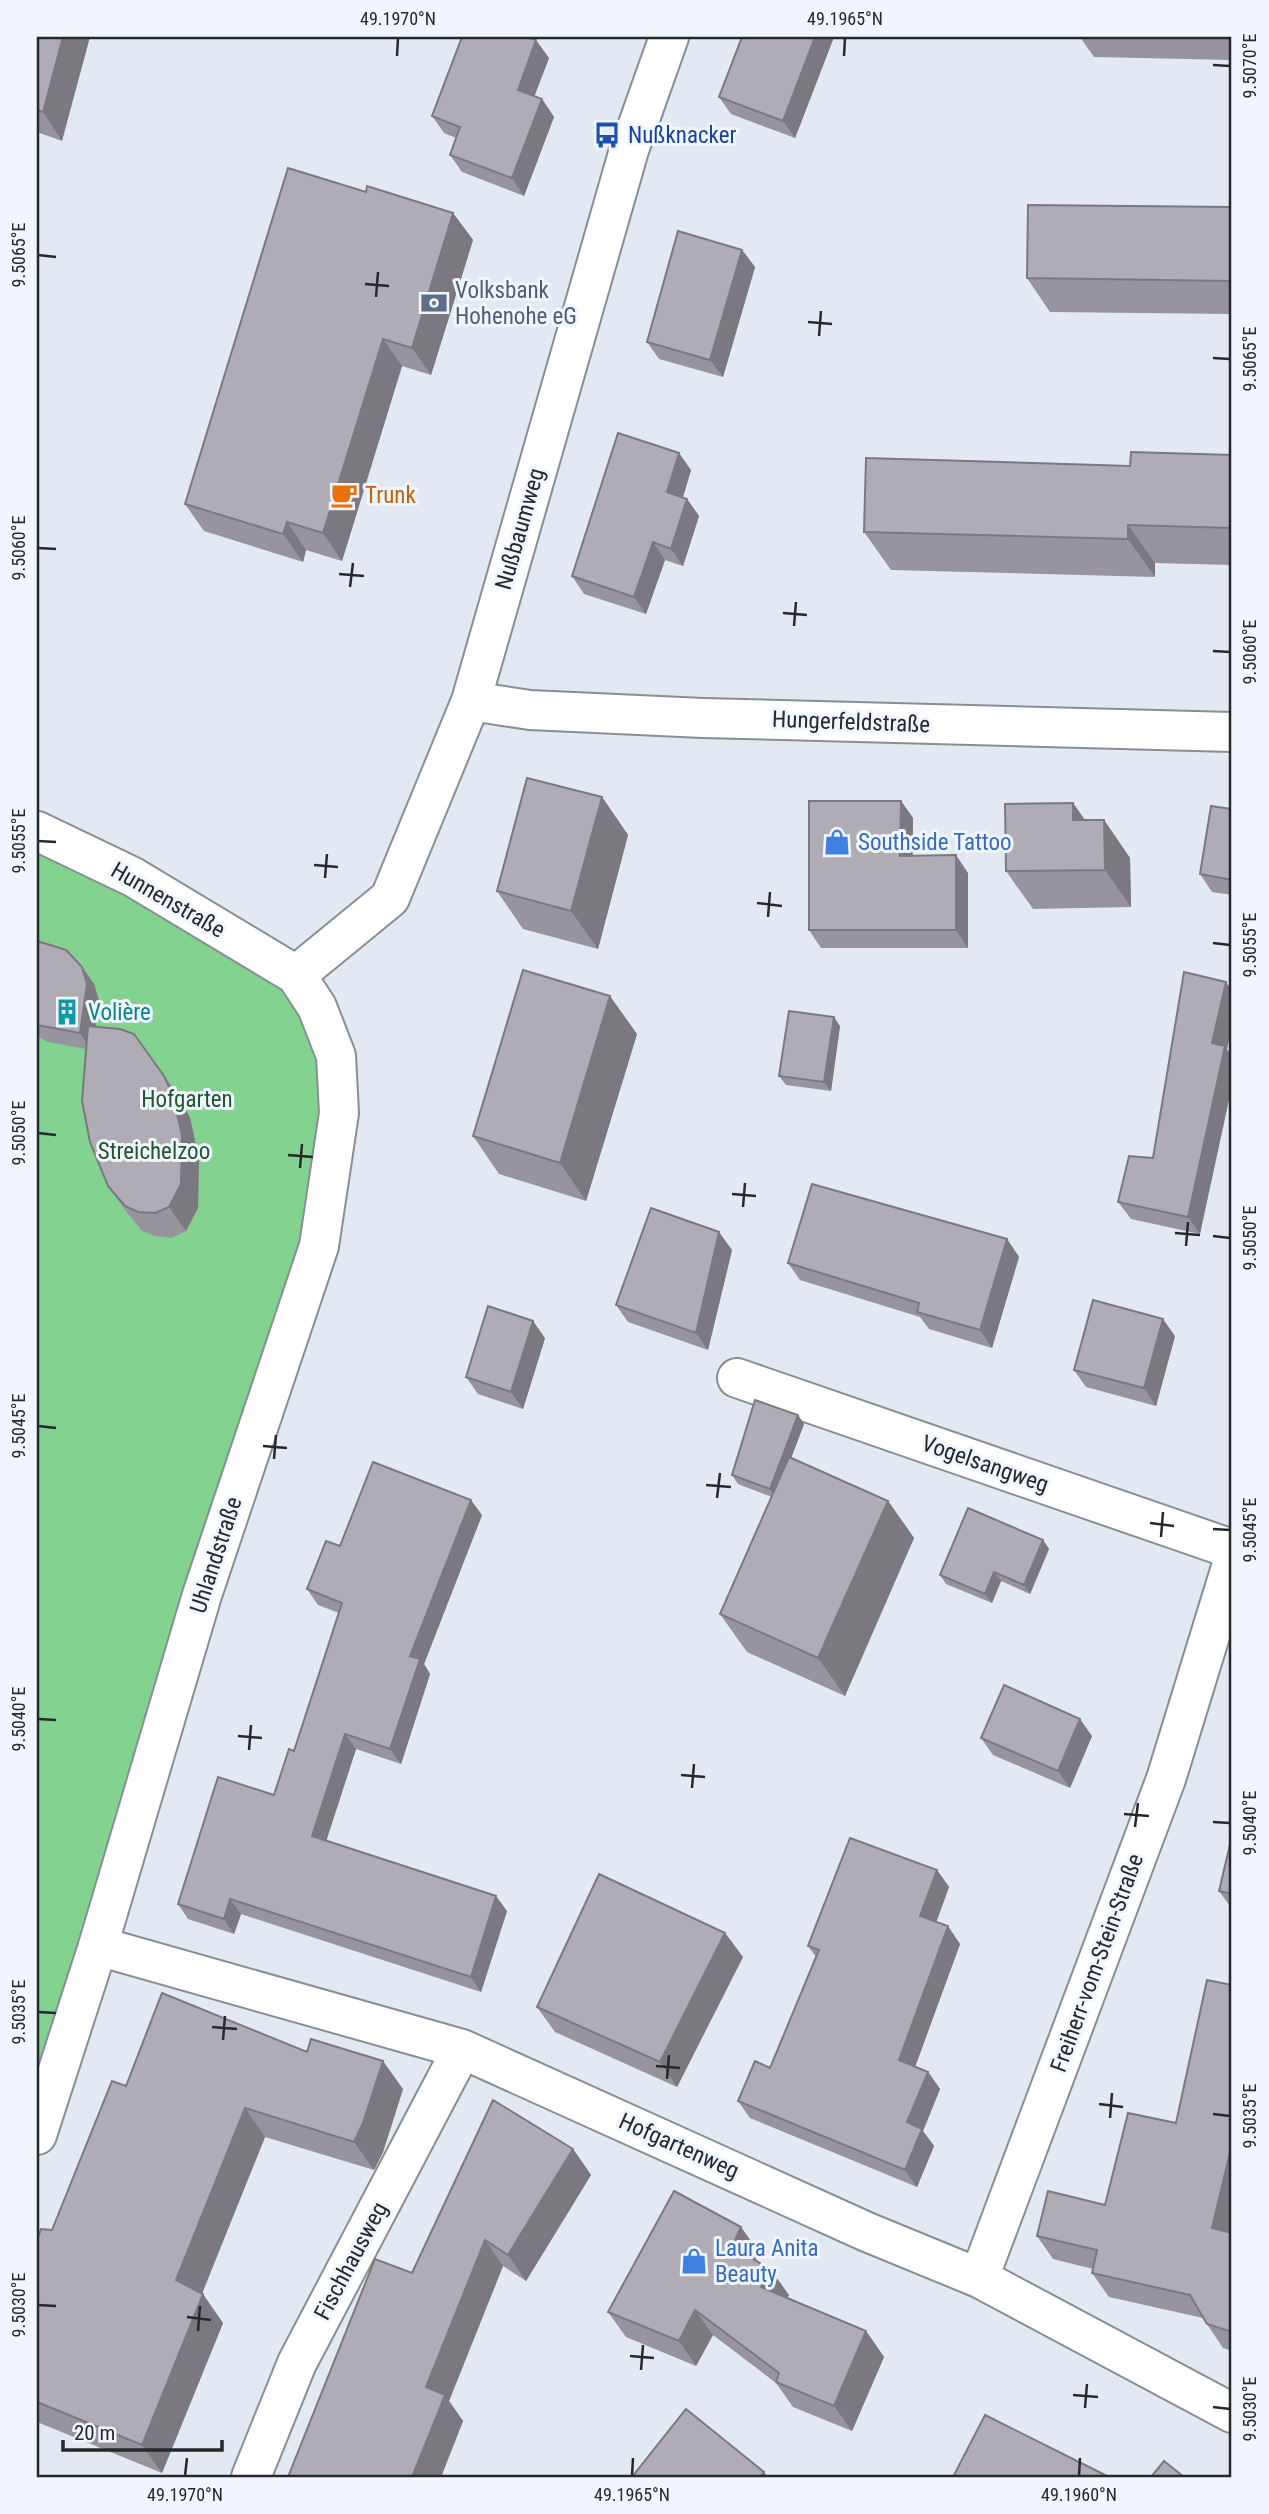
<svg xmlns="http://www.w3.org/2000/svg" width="1269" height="2514" font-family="'Roboto Condensed',sans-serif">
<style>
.green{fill:#83d290}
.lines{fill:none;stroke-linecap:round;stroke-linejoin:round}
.minor-casing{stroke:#878e96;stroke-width:42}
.secondary-casing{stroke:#878e96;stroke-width:42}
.minor{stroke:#fff;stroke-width:38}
.secondary{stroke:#fff;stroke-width:38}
.wall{fill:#97949d}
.shaded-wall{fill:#7b787f}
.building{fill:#b0acb6;stroke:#7b787f;stroke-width:2}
.ticks{fill:none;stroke:#26292c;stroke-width:2.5}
.labels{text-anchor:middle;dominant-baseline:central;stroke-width:6;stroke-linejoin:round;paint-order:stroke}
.transit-label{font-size:23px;fill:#164399;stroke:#f1f6fe;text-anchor:start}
.service-label{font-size:23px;fill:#4e5e75;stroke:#f1f6fe;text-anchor:start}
.food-label{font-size:23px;fill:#c56008;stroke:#f1f6fe;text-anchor:start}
.street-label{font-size:23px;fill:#26292c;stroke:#f1f6fe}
.shop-label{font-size:23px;fill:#366cbe;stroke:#f1f6fe;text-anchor:start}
.culture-label{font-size:23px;fill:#0d838f;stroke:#f1f6fe;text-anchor:start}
.park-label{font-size:23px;fill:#1d572b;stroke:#f1f6fe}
.neatline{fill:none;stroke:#26292c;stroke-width:2.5}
.ticks-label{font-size:18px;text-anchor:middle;fill:#26292c}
</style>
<rect width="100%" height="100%" fill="#e2e9f3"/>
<!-- green -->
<path class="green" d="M 37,831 L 296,975 L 339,1113 L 37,2135 Z"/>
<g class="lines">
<!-- minor casing -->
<g class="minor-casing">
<path id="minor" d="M 471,701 L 530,710 L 703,718 L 1232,732
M 296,975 L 390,898 L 471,701 L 629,150 L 669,37
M 737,1378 L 1232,1549
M 98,1946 L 462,2049 L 867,2232 L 979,2278 L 1232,2413
M 979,2278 L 1166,1779 L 1232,1564
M 251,2477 L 297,2363 L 462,2049"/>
</g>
<!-- secondary casing -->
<g class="secondary-casing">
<path id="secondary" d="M 37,831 L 133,877 L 296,975 L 317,1007 L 336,1056 L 339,1113 L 319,1246 L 202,1595 L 98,1946 L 37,2135"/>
</g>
<!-- minor -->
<use href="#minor" class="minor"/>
<!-- secondary -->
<use href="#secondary" class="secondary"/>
</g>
<!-- wall -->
<path class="wall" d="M 37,37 L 62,141 L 37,132 Z
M 742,37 L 834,37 L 795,138 L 731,114 L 719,97 Z
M 1080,37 L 1232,37 L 1232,60 L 1094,57 Z
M 549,58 L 534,96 L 542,99 L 554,117 L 524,196 L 462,172 L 450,155 L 456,138 L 444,133 L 432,116 Z
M 366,192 L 453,213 L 473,240 L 431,375 L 402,366 L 342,561 L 306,550 L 303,562 L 204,531 L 185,504 Z
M 1232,207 L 1232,314 L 1050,312 L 1027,278 Z
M 742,250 L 755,267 L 723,377 L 659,359 L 647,342 Z
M 1232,455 L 1232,565 L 1155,563 L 1155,577 L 891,570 L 864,532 L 1130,466 Z
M 691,470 L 683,497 L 687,499 L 699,516 L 683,566 L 665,560 L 646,614 L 584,594 L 572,576 Z
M 602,797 L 628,835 L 598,949 L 523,929 L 497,891 Z
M 901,801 L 913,818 L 913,856 L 968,873 L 968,948 L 821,948 L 809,930 Z
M 1073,803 L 1085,820 L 1104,820 L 1130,858 L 1131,907 L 1033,909 L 1006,871 Z
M 1232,809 L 1232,895 L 1212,892 L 1200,874 Z
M 37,941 L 82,967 L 94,984 L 99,1001 L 96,1026 L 164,1076 L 181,1100 L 190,1118 L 199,1159 L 198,1208 L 186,1231 L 172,1238 L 155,1236 L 142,1231 L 125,1210 L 108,1186 L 86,1049 L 48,1042 L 37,1036 Z
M 1232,1025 L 1227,1049 L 1200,1234 L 1131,1219 L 1118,1202 L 1153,1158 Z
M 840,1026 L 831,1091 L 786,1085 L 779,1076 Z
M 637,1034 L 586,1201 L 499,1174 L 473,1136 Z
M 1007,1239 L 1019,1257 L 992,1348 L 929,1329 L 920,1317 L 800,1280 L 788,1263 Z
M 732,1250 L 708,1350 L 628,1322 L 616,1305 Z
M 1175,1336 L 1156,1406 L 1086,1387 L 1074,1370 Z
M 545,1338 L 523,1409 L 478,1394 L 466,1377 Z
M 798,1415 L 804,1424 L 791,1458 L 888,1501 L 914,1538 L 845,1696 L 747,1652 L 720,1614 L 772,1497 L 738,1484 L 732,1475 Z
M 482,1515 L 424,1664 L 430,1674 L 401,1764 L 356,1749 L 326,1841 L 507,1911 L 481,1992 L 241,1914 L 234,1934 L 188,1919 L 178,1904 L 274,1795 L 294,1751 L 339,1613 L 318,1605 L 307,1589 L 340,1546 Z
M 1043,1540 L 1049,1549 L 1030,1594 L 1001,1581 L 992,1603 L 946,1584 L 940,1575 Z
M 1092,1736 L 1070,1788 L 993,1755 L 981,1738 Z
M 1232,1836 L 1232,1909 L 1219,1891 Z
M 937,1870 L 949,1887 L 936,1922 L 960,1944 L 915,2067 L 928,2072 L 940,2089 L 923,2131 L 934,2146 L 917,2187 L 750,2118 L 738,2101 L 770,2068 L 816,1957 L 808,1946 Z
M 725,1933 L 743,1957 L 677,2087 L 555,2032 L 537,2007 Z
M 1232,1985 L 1232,2351 L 1223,2348 L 1203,2318 L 1109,2297 L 1092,2273 L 1093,2269 L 1053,2259 L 1037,2236 L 1105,2205 L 1176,2123 Z
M 307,2052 L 403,2089 L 383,2152 L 374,2170 L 265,2137 L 202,2294 L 223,2323 L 162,2473 L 37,2422 L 37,2240 L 52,2230 L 126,2086 Z
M 573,2149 L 591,2175 L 526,2281 L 503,2266 L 449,2401 L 463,2421 L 441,2477 L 412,2273 Z
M 741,2227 L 759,2253 L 755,2260 L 789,2295 L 787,2298 L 866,2331 L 884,2357 L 852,2431 L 793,2407 L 776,2383 L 713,2335 L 696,2366 L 626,2337 L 608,2312 Z"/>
<!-- shaded-wall -->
<path class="shaded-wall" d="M 63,37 L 90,37 L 62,141 L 43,112 Z
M 815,37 L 834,37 L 795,138 L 783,121 Z
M 536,40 L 549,58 L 530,108 L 518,90 Z
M 542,99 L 554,117 L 524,196 L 512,178 Z
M 453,213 L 473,240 L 431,375 L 412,348 Z
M 742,250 L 755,267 L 723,377 L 710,360 Z
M 383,339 L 402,366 L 342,561 L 323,533 Z
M 679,453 L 691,470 L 679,510 L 667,492 Z
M 687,499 L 699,516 L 683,566 L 671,549 Z
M 287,522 L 306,550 L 303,562 L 283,534 Z
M 1128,525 L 1155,563 L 1155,577 L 1128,539 Z
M 653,542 L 665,560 L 646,614 L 634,597 Z
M 602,797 L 628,835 L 598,949 L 571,911 Z
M 901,801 L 913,818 L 912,873 L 900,856 Z
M 1073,803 L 1099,841 L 1073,820 Z
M 1104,820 L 1130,858 L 1131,907 L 1105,870 Z
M 956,855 L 968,873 L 968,948 L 956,930 Z
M 82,967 L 94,984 L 99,1001 L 92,1051 L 80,1033 Z
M 1226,982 L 1232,991 L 1232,1025 L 1227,1049 L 1232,1057 L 1232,1086 L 1200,1234 L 1188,1217 L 1212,1043 Z
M 610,996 L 637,1034 L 586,1201 L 560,1163 Z
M 834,1017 L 840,1026 L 831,1091 L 824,1082 Z
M 164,1076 L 181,1100 L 190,1118 L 199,1159 L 198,1208 L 186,1231 L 169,1207 Z
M 719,1232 L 732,1250 L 708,1350 L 696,1333 Z
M 1007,1239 L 1019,1257 L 992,1348 L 980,1330 Z
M 1163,1319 L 1175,1336 L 1156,1406 L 1144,1388 Z
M 533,1321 L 545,1338 L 523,1409 L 511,1392 Z
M 798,1415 L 804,1424 L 776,1498 L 770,1489 Z
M 471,1500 L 482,1515 L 424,1664 L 430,1674 L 401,1764 L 390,1749 L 410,1656 Z
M 888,1501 L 914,1538 L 845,1696 L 818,1658 Z
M 1043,1540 L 1049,1549 L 1030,1594 L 1024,1585 Z
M 994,1572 L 1001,1581 L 992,1603 L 985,1594 Z
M 1080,1719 L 1092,1736 L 1070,1788 L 1058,1771 Z
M 345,1734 L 356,1749 L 323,1851 L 312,1836 Z
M 937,1870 L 949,1887 L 932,1934 L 920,1916 Z
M 496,1896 L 507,1911 L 481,1992 L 471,1977 Z
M 230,1899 L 241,1914 L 234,1934 L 224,1919 Z
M 948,1926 L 960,1944 L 911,2078 L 899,2060 Z
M 725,1933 L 743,1957 L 677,2087 L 660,2062 Z
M 383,2061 L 403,2089 L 383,2152 L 374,2170 L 354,2142 Z
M 928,2072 L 940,2089 L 923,2131 L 934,2146 L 917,2187 L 905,2170 L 907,2122 Z
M 245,2108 L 265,2137 L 196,2308 L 176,2280 Z
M 1232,2144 L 1232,2236 L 1212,2228 Z
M 573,2149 L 591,2175 L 526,2281 L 508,2255 Z
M 741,2227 L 759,2253 L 750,2271 L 732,2246 Z
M 485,2240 L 503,2266 L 449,2401 L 463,2421 L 441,2477 L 412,2477 L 426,2387 Z
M 771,2270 L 789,2295 L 779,2312 L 761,2287 Z
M 203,2294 L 223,2323 L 162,2473 L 142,2445 Z
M 695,2310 L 713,2335 L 696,2366 L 679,2341 Z
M 866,2331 L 884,2357 L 852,2431 L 834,2406 Z
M 764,2472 L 768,2477 L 760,2477 Z"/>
<!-- building -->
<path class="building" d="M 37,37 L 63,37 L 43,112 L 37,110 Z
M 462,37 L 527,37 L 536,40 L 518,90 L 542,99 L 512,178 L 450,155 L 460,127 L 432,116 Z
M 742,37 L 815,37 L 783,121 L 719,97 Z
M 288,168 L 366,192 L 367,186 L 453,213 L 412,348 L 383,339 L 323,533 L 287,522 L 283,534 L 185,504 Z
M 1028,205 L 1232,207 L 1232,281 L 1027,278 Z
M 678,231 L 742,250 L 710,360 L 647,342 Z
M 618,433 L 679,453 L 667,492 L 687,499 L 671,549 L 653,542 L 634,597 L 572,576 Z
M 1131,452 L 1232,455 L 1232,528 L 1128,525 L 1128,539 L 864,532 L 866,458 L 1130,466 Z
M 527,778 L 602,797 L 571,911 L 497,891 Z
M 809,801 L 901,801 L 900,856 L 956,855 L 956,930 L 809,930 Z
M 1073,803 L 1073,820 L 1104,820 L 1105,870 L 1006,871 L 1005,804 Z
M 1211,806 L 1232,809 L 1232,880 L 1200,874 Z
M 37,941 L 66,950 L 82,967 L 87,984 L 80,1033 L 37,1025 Z
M 523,970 L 610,996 L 560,1163 L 473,1136 Z
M 1184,972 L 1226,982 L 1212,1043 L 1225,1046 L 1188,1217 L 1118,1202 L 1129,1156 L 1153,1158 Z
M 789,1011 L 834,1017 L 824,1082 L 779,1076 Z
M 88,1026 L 120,1029 L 134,1034 L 164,1076 L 172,1093 L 182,1135 L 181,1184 L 169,1207 L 155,1213 L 138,1212 L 125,1206 L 108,1186 L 90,1142 L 82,1101 Z
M 812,1184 L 1007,1239 L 980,1330 L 917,1312 L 919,1303 L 788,1263 Z
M 651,1208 L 719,1232 L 696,1333 L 616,1305 Z
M 1093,1300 L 1163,1319 L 1144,1388 L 1074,1370 Z
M 488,1306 L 533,1321 L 511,1392 L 466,1377 Z
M 755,1400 L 798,1415 L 770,1489 L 732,1475 Z
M 789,1457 L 888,1501 L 818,1658 L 720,1614 Z
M 373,1462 L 471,1500 L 410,1656 L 420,1659 L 390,1749 L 345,1734 L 312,1836 L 496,1896 L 471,1977 L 230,1899 L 224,1919 L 178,1904 L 218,1777 L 274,1795 L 289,1749 L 294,1751 L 342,1603 L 307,1589 L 326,1541 L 340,1546 Z
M 968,1508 L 1043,1540 L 1024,1585 L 994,1572 L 985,1594 L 940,1575 Z
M 1004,1685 L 1080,1719 L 1058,1771 L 981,1738 Z
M 1232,1836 L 1232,1894 L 1219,1891 Z
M 850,1838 L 937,1870 L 920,1916 L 948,1926 L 899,2060 L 928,2072 L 907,2122 L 922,2129 L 905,2170 L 738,2101 L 755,2061 L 770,2068 L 819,1950 L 808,1946 Z
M 599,1874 L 725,1933 L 660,2062 L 537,2007 Z
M 1207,1980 L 1232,1985 L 1232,2144 L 1212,2228 L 1232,2233 L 1232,2332 L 1207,2324 L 1190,2295 L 1092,2273 L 1097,2250 L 1037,2236 L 1048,2191 L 1105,2205 L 1128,2113 L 1176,2123 Z
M 162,1993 L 307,2052 L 311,2039 L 383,2061 L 363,2123 L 354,2142 L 245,2108 L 176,2280 L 203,2294 L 142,2445 L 37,2402 L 37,2240 L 41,2229 L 52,2230 L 112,2081 L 126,2086 Z
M 493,2100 L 573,2149 L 508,2255 L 485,2240 L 426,2387 L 445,2395 L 412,2477 L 288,2477 L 375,2259 L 412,2273 Z
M 674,2191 L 741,2227 L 732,2246 L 771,2270 L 761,2287 L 866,2331 L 834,2406 L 776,2382 L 779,2373 L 695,2310 L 679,2341 L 608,2312 Z
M 686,2409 L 764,2472 L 760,2477 L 632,2477 Z
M 985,2415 L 1109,2477 L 953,2477 Z
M 1164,2461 L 1184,2477 L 1151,2477 Z"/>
<!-- ticks -->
<path class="ticks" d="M 397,56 L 398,38M 844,56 L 845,38M 1213,65 L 1230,66M 38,255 L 56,257M 365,284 L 389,286M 376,297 L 378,272M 808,322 L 832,324M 819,336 L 821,311M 1213,358 L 1230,359M 38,548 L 56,549M 339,574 L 364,576M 350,587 L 353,563M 783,613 L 807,615M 794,626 L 796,602M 1213,651 L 1230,652M 38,841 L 56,842M 314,865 L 338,867M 325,878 L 327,854M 757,903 L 782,906M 768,917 L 770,892M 1213,943 L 1230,945M 38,1133 L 56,1135M 288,1155 L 313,1157M 300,1168 L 302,1144M 732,1194 L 756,1196M 743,1207 L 745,1183M 1175,1233 L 1200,1235M 1213,1236 L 1230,1238M 1186,1246 L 1188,1222M 38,1426 L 56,1428M 263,1446 L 287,1448M 274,1459 L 276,1435M 706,1485 L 731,1487M 717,1498 L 720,1473M 1150,1523 L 1174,1526M 1213,1529 L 1230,1530M 1161,1537 L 1163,1512M 38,1719 L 56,1720M 238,1736 L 262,1738M 249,1750 L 251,1725M 681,1775 L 705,1777M 692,1788 L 694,1764M 1124,1814 L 1149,1816M 1213,1822 L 1230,1823M 1135,1827 L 1138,1803M 38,2012 L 56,2013M 212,2027 L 237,2029M 223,2040 L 225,2016M 656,2066 L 680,2068M 667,2079 L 669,2055M 1099,2104 L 1123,2107M 1213,2114 L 1230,2116M 1110,2118 L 1112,2093M 38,2305 L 56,2306M 187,2317 L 211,2320M 198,2331 L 200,2306M 630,2356 L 654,2358M 641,2370 L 643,2345M 1073,2395 L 1098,2397M 1213,2407 L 1230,2409M 1085,2408 L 1087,2384M 185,2476 L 187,2458M 632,2476 L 633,2458M 1079,2476 L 1080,2458"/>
<!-- icons -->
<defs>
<g id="bus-bare" transform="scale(2.1)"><path d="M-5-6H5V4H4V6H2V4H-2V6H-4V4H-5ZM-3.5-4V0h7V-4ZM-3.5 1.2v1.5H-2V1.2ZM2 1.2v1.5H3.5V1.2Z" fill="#1a4fb4" stroke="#f1f6fe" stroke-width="2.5" paint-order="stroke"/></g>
<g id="bank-bare" transform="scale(2.1)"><path d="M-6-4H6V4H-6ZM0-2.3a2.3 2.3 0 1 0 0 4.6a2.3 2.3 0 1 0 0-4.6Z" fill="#5c6f8a" stroke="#f1f6fe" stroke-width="2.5" paint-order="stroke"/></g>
<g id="cafe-bare" transform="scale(2.1)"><path d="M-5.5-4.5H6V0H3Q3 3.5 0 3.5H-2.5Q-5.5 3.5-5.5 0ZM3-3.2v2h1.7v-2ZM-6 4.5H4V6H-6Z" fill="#e8710a" stroke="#f1f6fe" stroke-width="2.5" paint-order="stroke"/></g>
<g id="shop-bare" transform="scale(2.1)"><path d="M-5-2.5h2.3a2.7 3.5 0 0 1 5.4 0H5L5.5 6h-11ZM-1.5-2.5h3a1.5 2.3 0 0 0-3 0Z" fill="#3f7fe0" stroke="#f1f6fe" stroke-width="2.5" paint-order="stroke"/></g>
<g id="building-bare" transform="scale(2.1)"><path d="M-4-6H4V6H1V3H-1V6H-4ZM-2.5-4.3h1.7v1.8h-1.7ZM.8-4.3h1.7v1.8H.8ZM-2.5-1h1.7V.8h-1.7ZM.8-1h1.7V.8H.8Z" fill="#0f9aa8" stroke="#f1f6fe" stroke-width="2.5" paint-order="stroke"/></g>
</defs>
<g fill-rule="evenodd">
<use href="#bus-bare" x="607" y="135"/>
<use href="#bank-bare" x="434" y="303"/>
<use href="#cafe-bare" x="344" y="495"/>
<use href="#shop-bare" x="837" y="842"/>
<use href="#building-bare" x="67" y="1012"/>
<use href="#shop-bare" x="694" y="2261"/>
</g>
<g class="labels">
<!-- transit labels -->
<g class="transit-label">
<text x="628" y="135">Nußknacker</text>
</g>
<!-- service labels -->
<g class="service-label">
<text x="455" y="290">Volksbank<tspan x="455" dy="26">Hohenohe eG</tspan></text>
</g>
<!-- food labels -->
<g class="food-label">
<text x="365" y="495">Trunk</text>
</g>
<!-- street labels -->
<g class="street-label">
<text transform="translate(520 529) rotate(-74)">Nußbaumweg</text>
<text transform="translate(851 722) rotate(2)">Hungerfeldstraße</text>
<text transform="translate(168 900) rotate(30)">Hunnenstraße</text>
<text transform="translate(985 1464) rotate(19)">Vogelsangweg</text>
<text transform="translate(216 1555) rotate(-72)">Uhlandstraße</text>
<text transform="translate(1097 1963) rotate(-70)">Freiherr-vom-Stein-Straße</text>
<text transform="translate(679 2146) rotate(24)">Hofgartenweg</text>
<text transform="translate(351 2261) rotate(-62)">Fischhausweg</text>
</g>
<!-- shop labels -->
<g class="shop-label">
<text x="858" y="842">Southside Tattoo</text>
<text x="715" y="2248">Laura Anita<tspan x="715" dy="26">Beauty</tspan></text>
</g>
<!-- culture labels -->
<g class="culture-label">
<text x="88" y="1012">Volière</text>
</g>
<!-- park labels -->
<g class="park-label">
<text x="187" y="1099">Hofgarten</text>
<text x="154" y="1151">Streichelzoo</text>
</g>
</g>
<!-- border -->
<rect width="1269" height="2514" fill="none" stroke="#f1f6fe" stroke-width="77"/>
<!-- scale -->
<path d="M63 2440v10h159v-10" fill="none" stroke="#26292c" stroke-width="3.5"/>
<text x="74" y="2440" font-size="21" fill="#26292c" stroke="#f1f6fe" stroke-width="5" paint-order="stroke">20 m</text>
<rect x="38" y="38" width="1192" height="2438" class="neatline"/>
<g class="ticks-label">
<text x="398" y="25">49.1970°N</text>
<text x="845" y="25">49.1965°N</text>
<text transform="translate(1250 66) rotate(-90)" y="6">9.5070°E</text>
<text transform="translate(19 255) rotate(-90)" y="6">9.5065°E</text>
<text transform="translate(1250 359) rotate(-90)" y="6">9.5065°E</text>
<text transform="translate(19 548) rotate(-90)" y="6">9.5060°E</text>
<text transform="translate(1250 652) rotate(-90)" y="6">9.5060°E</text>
<text transform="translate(19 841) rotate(-90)" y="6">9.5055°E</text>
<text transform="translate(1250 945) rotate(-90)" y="6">9.5055°E</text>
<text transform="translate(19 1133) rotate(-90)" y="6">9.5050°E</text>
<text transform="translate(1250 1238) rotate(-90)" y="6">9.5050°E</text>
<text transform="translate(19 1426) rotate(-90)" y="6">9.5045°E</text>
<text transform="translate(1250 1530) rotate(-90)" y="6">9.5045°E</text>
<text transform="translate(19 1719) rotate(-90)" y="6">9.5040°E</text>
<text transform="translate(1250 1823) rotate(-90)" y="6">9.5040°E</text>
<text transform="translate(19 2012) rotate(-90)" y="6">9.5035°E</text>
<text transform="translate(1250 2116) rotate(-90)" y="6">9.5035°E</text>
<text transform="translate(19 2305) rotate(-90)" y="6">9.5030°E</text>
<text transform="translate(1250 2409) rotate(-90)" y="6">9.5030°E</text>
<text x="185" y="2501">49.1970°N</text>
<text x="632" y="2501">49.1965°N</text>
<text x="1079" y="2501">49.1960°N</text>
</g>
</svg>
